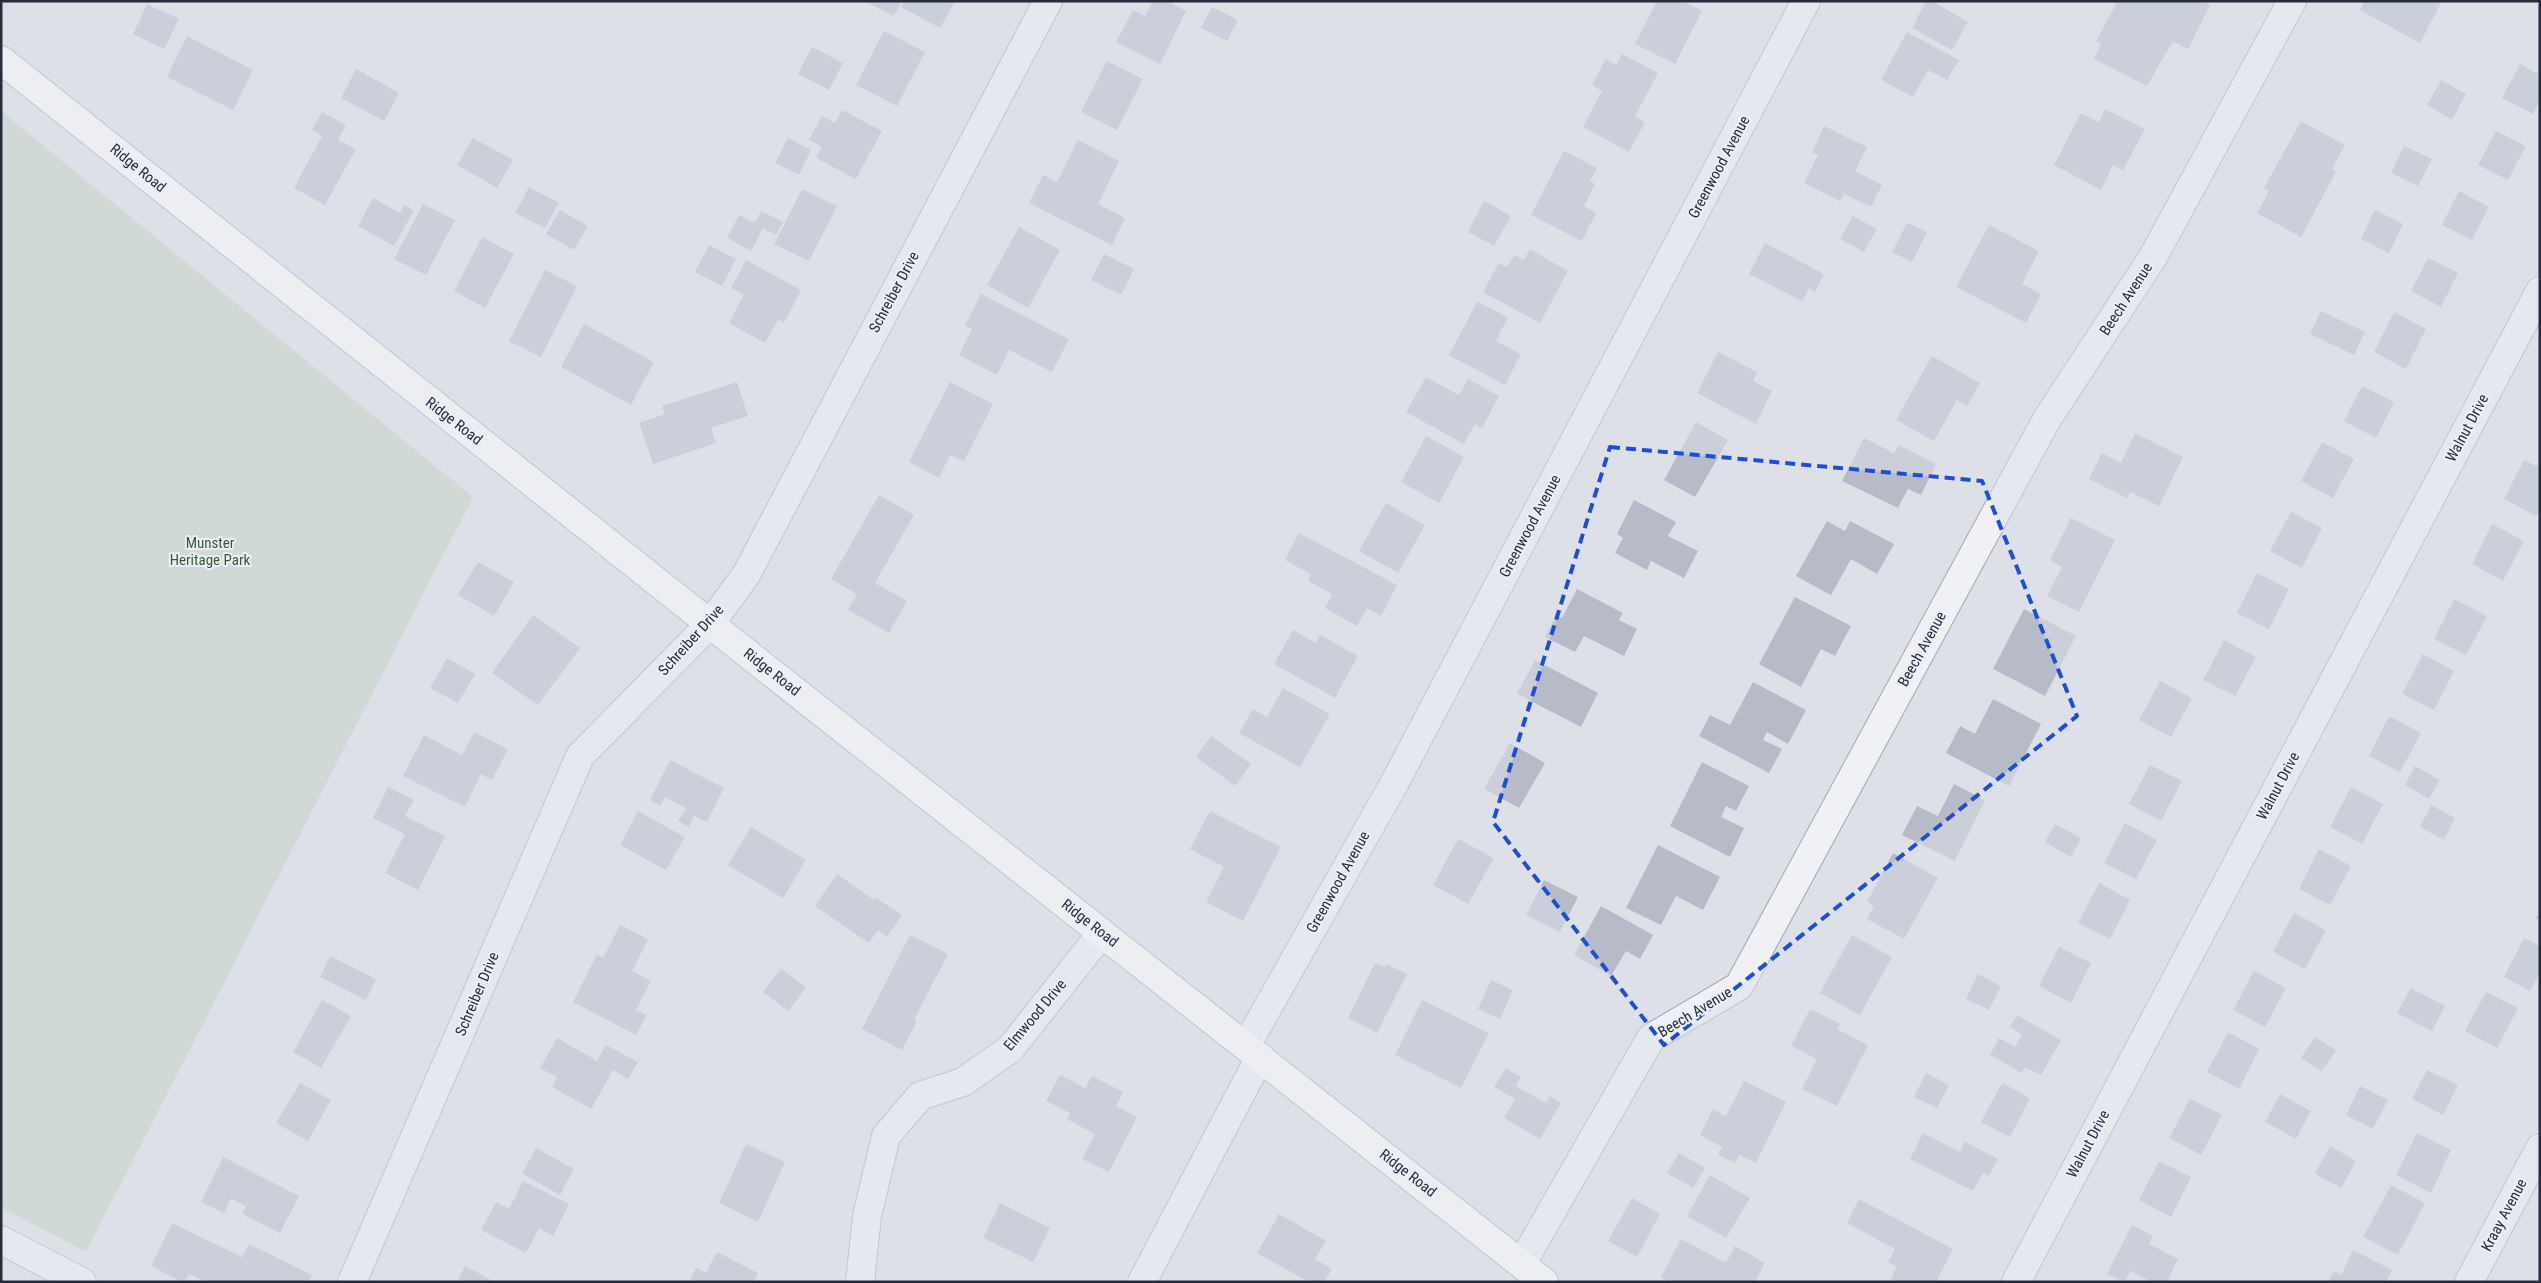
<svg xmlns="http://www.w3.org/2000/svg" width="2541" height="1283" font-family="'Roboto Condensed',sans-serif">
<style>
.green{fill:#c1d1be}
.building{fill:#b7bbc7}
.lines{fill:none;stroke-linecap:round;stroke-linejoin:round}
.street-casing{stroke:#a3a6b1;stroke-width:30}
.primary-casing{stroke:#9ca3b3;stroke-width:30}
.street{stroke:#f0f1f5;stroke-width:28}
.primary{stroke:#fff;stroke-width:28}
.marked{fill:none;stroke:#1d4ed8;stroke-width:4;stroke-dasharray:10 6;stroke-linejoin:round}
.labels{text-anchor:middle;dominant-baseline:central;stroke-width:4;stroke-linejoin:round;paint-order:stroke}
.street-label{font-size:15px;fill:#272c3d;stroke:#eceff5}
.park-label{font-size:15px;fill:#375934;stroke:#eceff5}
</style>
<rect width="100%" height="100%" fill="#dde0e7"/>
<!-- green -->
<path class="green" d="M 1,111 L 473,497 L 86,1252 L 1,1207 Z"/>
<!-- building -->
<path class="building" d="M 869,1 L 902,1 L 894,16 L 868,3 Z
M 904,1 L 955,1 L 940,28 L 901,7 Z
M 1153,1 L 1167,1 L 1186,11 L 1160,64 L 1116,42 L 1133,10 L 1145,16 Z
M 1657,1 L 1682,1 L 1702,11 L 1675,64 L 1635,44 Z
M 1926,1 L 1932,1 L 1968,22 L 1952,50 L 1912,28 Z
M 2111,1 L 2202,1 L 2210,5 L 2188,49 L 2173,41 L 2147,86 L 2094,59 L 2101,44 L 2096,41 L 2116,4 Z
M 2364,1 L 2442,1 L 2420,43 L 2360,10 Z
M 147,4 L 179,19 L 164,49 L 133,34 Z
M 1212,7 L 1238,20 L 1227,41 L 1201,28 Z
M 884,31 L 925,52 L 897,106 L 856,85 Z
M 1907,32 L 1959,60 L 1947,80 L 1928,70 L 1913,97 L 1881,80 Z
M 187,36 L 253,70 L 233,110 L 167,77 Z
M 812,47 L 843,63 L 829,90 L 798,74 Z
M 1622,54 L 1658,73 L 1635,116 L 1645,122 L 1629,152 L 1583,127 L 1602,91 L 1592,85 L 1606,59 L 1616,65 Z
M 1107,61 L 1143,79 L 1117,130 L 1081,112 Z
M 2520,64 L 2540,75 L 2540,100 L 2533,114 L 2502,98 Z
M 356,69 L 399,93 L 384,121 L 341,98 Z
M 2441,80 L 2466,94 L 2452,120 L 2427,105 Z
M 2105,109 L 2145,129 L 2123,170 L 2113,165 L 2101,190 L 2054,165 L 2081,113 L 2099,122 Z
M 842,110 L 882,131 L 856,179 L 816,158 L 822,147 L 809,140 L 822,116 L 835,123 Z
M 322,112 L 346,125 L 338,140 L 356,149 L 325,205 L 294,188 L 322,136 L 312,130 Z
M 2301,121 L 2345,145 L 2332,169 L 2336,172 L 2301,237 L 2257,213 L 2269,191 L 2264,188 Z
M 1824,126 L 1867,147 L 1855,171 L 1882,185 L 1871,207 L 1844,194 L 1840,201 L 1804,183 L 1818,155 L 1812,152 Z
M 2496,131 L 2526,146 L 2508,180 L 2478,165 Z
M 473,138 L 513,160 L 497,188 L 457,165 Z
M 788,138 L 811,150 L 799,175 L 775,163 Z
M 1078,140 L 1119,161 L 1098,204 L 1125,218 L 1112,245 L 1029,203 L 1043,175 L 1057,182 Z
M 2404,146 L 2432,159 L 2418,186 L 2391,173 Z
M 1564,151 L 1597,168 L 1590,181 L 1595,184 L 1584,206 L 1596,213 L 1582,241 L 1531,215 Z
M 529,187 L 559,203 L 545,228 L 515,213 Z
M 802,189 L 837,206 L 809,261 L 774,244 Z
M 2459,191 L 2489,207 L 2472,240 L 2442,225 Z
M 373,198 L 400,213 L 404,205 L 414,210 L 394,246 L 358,226 Z
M 1484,201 L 1511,216 L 1494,246 L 1468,232 Z
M 423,204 L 455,220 L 426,275 L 394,259 Z
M 560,210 L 588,226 L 574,250 L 546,234 Z
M 2375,210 L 2403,224 L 2389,253 L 2361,239 Z
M 761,211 L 783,222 L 776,235 L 763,228 L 751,251 L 727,238 L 739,215 L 755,223 Z
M 1853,216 L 1877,229 L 1864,252 L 1840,239 Z
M 1907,223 L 1927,232 L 1912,262 L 1892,252 Z
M 1989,225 L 2039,251 L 2022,284 L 2041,294 L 2026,323 L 1956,287 Z
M 1019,227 L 1060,250 L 1028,308 L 987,285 Z
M 482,237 L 514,254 L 485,308 L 454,291 Z
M 1765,243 L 1824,274 L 1815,292 L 1809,288 L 1802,301 L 1749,274 Z
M 709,245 L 736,259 L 722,286 L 695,272 Z
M 1530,249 L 1568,271 L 1540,323 L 1483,292 L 1499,263 L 1507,267 L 1514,255 L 1524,260 Z
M 1104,254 L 1134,269 L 1121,295 L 1091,280 Z
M 2428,258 L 2458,273 L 2441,307 L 2411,291 Z
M 746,260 L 801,290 L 784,323 L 778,320 L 765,343 L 729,323 L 744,295 L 731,288 Z
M 545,270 L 577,286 L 541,357 L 509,341 Z
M 981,294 L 1069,339 L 1052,372 L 1009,350 L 997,375 L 959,355 L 972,329 L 965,325 Z
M 1477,302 L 1508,317 L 1496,341 L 1521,354 L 1505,385 L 1449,355 Z
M 2321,311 L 2365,332 L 2354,355 L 2310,334 Z
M 2394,312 L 2426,329 L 2406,369 L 2374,352 Z
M 584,324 L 654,362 L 631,405 L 561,367 Z
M 1718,352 L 1757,372 L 1753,381 L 1772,391 L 1756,424 L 1697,393 Z
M 1932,356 L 1980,383 L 1967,406 L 1957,400 L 1934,441 L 1896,420 Z
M 1426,377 L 1459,395 L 1468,379 L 1499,396 L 1482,428 L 1475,424 L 1464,444 L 1406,412 Z
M 737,382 L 748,416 L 711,428 L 716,443 L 653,464 L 639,423 L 665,414 L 662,406 Z
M 950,382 L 993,404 L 964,461 L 950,455 L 939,478 L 909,462 Z
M 2362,386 L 2394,402 L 2376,438 L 2344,421 Z
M 1696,422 L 1728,440 L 1695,497 L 1664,480 Z
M 2135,433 L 2183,457 L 2159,506 L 2130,492 L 2127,498 L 2089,479 L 2102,453 L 2121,463 Z
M 1426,436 L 1464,457 L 1439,503 L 1401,482 Z
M 1864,438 L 1894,453 L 1899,445 L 1936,464 L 1921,495 L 1908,489 L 1898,508 L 1842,481 Z
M 2322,442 L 2354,459 L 2333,498 L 2301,481 Z
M 2524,460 L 2540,468 L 2540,509 L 2536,516 L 2504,499 Z
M 879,495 L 914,515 L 875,583 L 907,601 L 889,633 L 848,610 L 857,594 L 831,579 Z
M 1634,500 L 1676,522 L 1668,536 L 1698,551 L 1684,578 L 1651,561 L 1647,570 L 1615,553 L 1623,538 L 1617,534 Z
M 1386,503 L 1425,525 L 1398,573 L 1359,551 Z
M 2291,512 L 2322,528 L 2302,568 L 2270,551 Z
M 2071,518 L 2115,540 L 2079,612 L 2047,596 L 2062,567 L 2050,560 Z
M 1827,521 L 1845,531 L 1850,521 L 1894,544 L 1877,574 L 1851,559 L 1831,595 L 1796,576 Z
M 2492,524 L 2524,541 L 2503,581 L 2472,564 Z
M 1299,533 L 1397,585 L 1381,616 L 1367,608 L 1357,626 L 1325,608 L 1332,594 L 1308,581 L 1311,574 L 1285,560 Z
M 478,562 L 514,582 L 494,616 L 458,595 Z
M 2257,573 L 2289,589 L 2269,629 L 2237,613 Z
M 1577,589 L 1623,613 L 1619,620 L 1637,629 L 1624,656 L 1584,636 L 1575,652 L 1545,637 L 1556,615 L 1562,618 Z
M 1795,597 L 1851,626 L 1835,656 L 1821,649 L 1801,687 L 1759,664 Z
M 2454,599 L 2487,616 L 2466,655 L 2434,639 Z
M 2024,609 L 2076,636 L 2045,696 L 1993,669 Z
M 533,615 L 580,648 L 538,705 L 492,673 Z
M 1293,630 L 1316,643 L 1320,635 L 1358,656 L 1335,698 L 1274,664 Z
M 2224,640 L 2256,657 L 2235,696 L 2203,680 Z
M 2423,654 L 2454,671 L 2434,710 L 2402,694 Z
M 447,658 L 475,674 L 458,703 L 430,688 Z
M 1535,660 L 1598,693 L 1581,727 L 1517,694 Z
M 2160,681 L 2192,698 L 2171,737 L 2139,720 Z
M 1753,682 L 1806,710 L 1788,744 L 1767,732 L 1763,740 L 1782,749 L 1769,773 L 1699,736 L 1710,715 L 1730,725 Z
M 1283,688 L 1330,714 L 1300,767 L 1239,733 L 1253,709 L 1267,717 Z
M 1993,699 L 2041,724 L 2009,786 L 1946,753 L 1960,726 L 1975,734 Z
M 2389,716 L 2421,733 L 2400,772 L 2369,756 Z
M 474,732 L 508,749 L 492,780 L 481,774 L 465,807 L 403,776 L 424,735 L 462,755 Z
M 1211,736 L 1251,764 L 1235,786 L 1196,757 Z
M 1510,743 L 1545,763 L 1519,808 L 1484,789 Z
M 670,760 L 724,788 L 707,822 L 694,816 L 689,827 L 678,821 L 686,808 L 665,797 L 660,806 L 650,800 Z
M 1702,762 L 1749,786 L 1736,811 L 1726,806 L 1721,817 L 1744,828 L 1730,857 L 1670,826 Z
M 2150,765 L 2182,781 L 2161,821 L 2129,804 Z
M 2415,766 L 2440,780 L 2429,799 L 2405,785 Z
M 1954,784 L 1985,800 L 1955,861 L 1902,835 L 1917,806 L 1938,816 Z
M 388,787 L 414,800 L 405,816 L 445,836 L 418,890 L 385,873 L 405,834 L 373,818 Z
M 2351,787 L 2383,804 L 2362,844 L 2330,827 Z
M 2431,805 L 2455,818 L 2444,840 L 2420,827 Z
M 638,811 L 685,837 L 666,870 L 620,845 Z
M 1210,811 L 1281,847 L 1243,921 L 1206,902 L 1224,867 L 1190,849 Z
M 2125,823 L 2157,840 L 2136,879 L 2104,863 Z
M 2055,824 L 2081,838 L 2071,857 L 2045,842 Z
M 751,827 L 806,860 L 783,898 L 728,865 Z
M 1458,839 L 1494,858 L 1468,904 L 1433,885 Z
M 1658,845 L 1720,877 L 1703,910 L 1676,896 L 1661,925 L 1626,908 Z
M 2319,849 L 2351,866 L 2330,905 L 2299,889 Z
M 1893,853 L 1938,878 L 1904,939 L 1867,919 L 1874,906 L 1867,902 Z
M 837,874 L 874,900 L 876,898 L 902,915 L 887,937 L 878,930 L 869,943 L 815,906 Z
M 1544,880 L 1578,897 L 1560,932 L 1526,915 Z
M 2099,883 L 2130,900 L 2110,939 L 2078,923 Z
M 1601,906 L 1653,935 L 1640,959 L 1626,951 L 1611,976 L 1574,955 Z
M 2540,910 L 2540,921 L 2535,919 Z
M 2294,913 L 2326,930 L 2305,969 L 2273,952 Z
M 620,925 L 648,939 L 632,971 L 651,981 L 636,1010 L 647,1015 L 636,1035 L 573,1002 L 597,954 L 603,958 Z
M 910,935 L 948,954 L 914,1020 L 917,1021 L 902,1050 L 862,1029 Z
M 1852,935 L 1892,957 L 1860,1015 L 1820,993 Z
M 2524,938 L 2540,946 L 2540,977 L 2538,976 L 2530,991 L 2504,977 Z
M 2059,947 L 2091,963 L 2071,1003 L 2039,986 Z
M 330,956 L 376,979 L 366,1000 L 320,977 Z
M 1375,963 L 1385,967 L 1386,964 L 1407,974 L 1377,1033 L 1348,1018 Z
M 781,968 L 806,988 L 788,1011 L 763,992 Z
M 2254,971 L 2286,988 L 2265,1027 L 2233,1010 Z
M 1978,974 L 2001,986 L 1989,1010 L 1966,999 Z
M 1491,980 L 1513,990 L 1500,1019 L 1478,1009 Z
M 2411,988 L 2445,1006 L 2432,1031 L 2397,1013 Z
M 2486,992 L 2518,1008 L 2497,1048 L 2465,1031 Z
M 322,1000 L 351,1016 L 321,1068 L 293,1052 Z
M 1422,1000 L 1489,1033 L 1461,1088 L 1395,1055 Z
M 1810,1009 L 1840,1024 L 1837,1029 L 1868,1045 L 1837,1106 L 1802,1089 L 1817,1059 L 1791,1046 Z
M 2017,1015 L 2061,1040 L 2041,1075 L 2025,1067 L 2022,1073 L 1990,1055 L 1999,1038 L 2015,1047 L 2022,1034 L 2010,1027 Z
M 2228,1032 L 2259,1049 L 2239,1089 L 2207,1072 Z
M 2315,1037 L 2336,1050 L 2322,1071 L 2301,1058 Z
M 557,1038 L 597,1061 L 606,1045 L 638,1062 L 628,1079 L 613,1070 L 591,1109 L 552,1087 L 557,1077 L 540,1068 Z
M 1506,1068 L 1521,1077 L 1516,1086 L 1546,1103 L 1550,1096 L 1561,1103 L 1540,1139 L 1504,1118 L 1515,1099 L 1494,1087 Z
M 2427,1070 L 2458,1085 L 2443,1115 L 2412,1099 Z
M 1926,1073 L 1949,1085 L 1937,1108 L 1914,1097 Z
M 1060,1075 L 1085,1088 L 1092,1076 L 1123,1092 L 1116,1106 L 1137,1117 L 1109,1172 L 1082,1159 L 1095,1134 L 1067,1119 L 1070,1113 L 1046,1101 Z
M 1744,1081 L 1786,1102 L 1756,1163 L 1739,1155 L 1735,1163 L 1718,1155 L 1722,1147 L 1700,1135 L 1713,1109 L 1726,1116 Z
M 300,1083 L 331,1100 L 308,1141 L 276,1123 Z
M 2002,1083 L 2030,1098 L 2010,1137 L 1981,1122 Z
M 2360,1086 L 2388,1100 L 2373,1129 L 2346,1115 Z
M 2280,1094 L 2311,1111 L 2296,1139 L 2265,1122 Z
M 2190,1099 L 2222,1115 L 2201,1155 L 2169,1138 Z
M 1923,1133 L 1960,1152 L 1965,1142 L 1998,1159 L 1989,1176 L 1983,1173 L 1973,1191 L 1910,1159 Z
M 2417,1133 L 2451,1150 L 2431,1193 L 2396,1175 Z
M 746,1144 L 785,1162 L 758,1222 L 719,1203 Z
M 2330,1146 L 2356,1161 L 2341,1188 L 2315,1174 Z
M 536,1148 L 574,1169 L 560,1195 L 522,1173 Z
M 1679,1153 L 1705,1168 L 1693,1188 L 1667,1173 Z
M 223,1157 L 299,1196 L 280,1233 L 242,1214 L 246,1206 L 231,1199 L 224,1213 L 201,1202 Z
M 2159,1161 L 2191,1177 L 2171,1217 L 2139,1200 Z
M 1710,1175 L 1750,1198 L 1726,1238 L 1687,1216 Z
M 523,1181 L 569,1204 L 553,1236 L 539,1228 L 526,1253 L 481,1230 L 496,1202 L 509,1209 Z
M 2391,1185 L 2425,1203 L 2398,1255 L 2363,1237 Z
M 1632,1198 L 1660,1214 L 1637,1257 L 1608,1241 Z
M 1859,1199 L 1953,1249 L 1936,1282 L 1889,1282 L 1897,1267 L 1888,1262 L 1895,1249 L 1847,1223 Z
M 1000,1203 L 1050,1228 L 1033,1262 L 983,1238 Z
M 1279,1214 L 1326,1241 L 1315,1259 L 1332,1269 L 1324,1282 L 1309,1282 L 1257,1253 Z
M 172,1223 L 242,1257 L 249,1244 L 312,1275 L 309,1282 L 206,1282 L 189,1274 L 185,1282 L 182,1282 L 151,1266 Z
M 2132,1225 L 2153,1236 L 2149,1244 L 2178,1259 L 2167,1282 L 2152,1282 L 2130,1271 L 2125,1282 L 2107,1274 Z
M 1681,1239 L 1726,1263 L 1735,1246 L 1765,1263 L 1755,1282 L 1669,1282 L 1661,1277 Z
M 2353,1250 L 2392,1270 L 2386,1282 L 2328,1282 L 2334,1271 L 2341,1275 Z
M 717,1252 L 758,1273 L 754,1282 L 689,1282 L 696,1268 L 706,1273 Z
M 465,1266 L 495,1282 L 457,1282 Z"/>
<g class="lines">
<!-- street casing -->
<g class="street-casing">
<path id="street" d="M 1246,1046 L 1395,782 L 1806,1
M 1,1240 L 82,1282
M 1522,1263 L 1651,1038 L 1739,986 L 2047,419 L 2153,257 L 2292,1
M 352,1282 L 580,756 L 710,624 L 746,575 L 1048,1
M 860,1282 L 867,1216 L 886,1136 L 920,1096 L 963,1082 L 1010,1049 L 1102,933
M 1142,1282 L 1260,1057
M 2016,1282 L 2540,291
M 2469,1282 L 2540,1148"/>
</g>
<!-- primary casing -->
<g class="primary-casing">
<path id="primary" d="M 1,60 L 710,624 L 1544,1282"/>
</g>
<!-- street -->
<use href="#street" class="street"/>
<!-- primary -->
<use href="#primary" class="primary"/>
</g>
<!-- marked area -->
<path d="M0 0H2541V1283H0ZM 1610,447 L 1982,481 L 2077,716 L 1664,1045 L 1493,822 Z" fill="#dde0e7" fill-opacity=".55" fill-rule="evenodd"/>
<path class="marked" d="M 1610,447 L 1982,481 L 2077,716 L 1664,1045 L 1493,822 Z"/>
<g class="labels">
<!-- street labels -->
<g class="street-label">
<text transform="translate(1719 167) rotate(-62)">Greenwood Avenue</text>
<text transform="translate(138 168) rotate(39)">Ridge Road</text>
<text transform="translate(894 292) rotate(-62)">Schreiber Drive</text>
<text transform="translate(2126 299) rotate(-57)">Beech Avenue</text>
<text transform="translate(454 421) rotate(38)">Ridge Road</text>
<text transform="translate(2467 428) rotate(-62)">Walnut Drive</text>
<text transform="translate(1530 526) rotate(-62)">Greenwood Avenue</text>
<text transform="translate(691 640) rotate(-48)">Schreiber Drive</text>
<text transform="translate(1922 649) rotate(-61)">Beech Avenue</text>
<text transform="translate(772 672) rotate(38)">Ridge Road</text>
<text transform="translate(2278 786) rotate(-62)">Walnut Drive</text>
<text transform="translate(1338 882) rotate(-61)">Greenwood Avenue</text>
<text transform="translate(1090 923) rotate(38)">Ridge Road</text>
<text transform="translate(477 994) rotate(-67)">Schreiber Drive</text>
<text transform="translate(1695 1012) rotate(-31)">Beech Avenue</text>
<text transform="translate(1035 1015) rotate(-50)">Elmwood Drive</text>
<text transform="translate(2088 1144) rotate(-62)">Walnut Drive</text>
<text transform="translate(1408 1173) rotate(38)">Ridge Road</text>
<text transform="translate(2504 1215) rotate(-62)">Kraay Avenue</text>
</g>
<!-- park labels -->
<g class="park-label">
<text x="210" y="543">Munster<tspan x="210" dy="17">Heritage Park</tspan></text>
</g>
</g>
<!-- border -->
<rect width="2541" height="1283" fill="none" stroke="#272c3d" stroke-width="5"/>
</svg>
